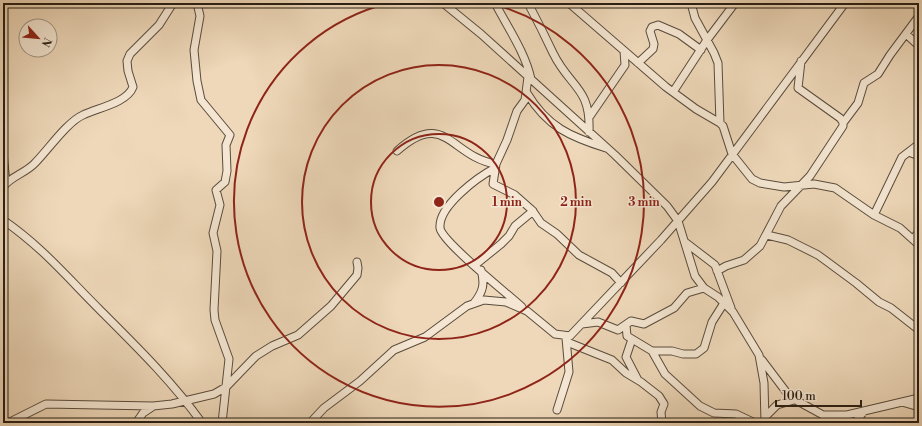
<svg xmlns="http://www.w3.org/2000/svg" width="922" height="426" font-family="'Libre Bodoni',serif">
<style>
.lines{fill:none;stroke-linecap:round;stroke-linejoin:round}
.minor-casing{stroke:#5a4c3d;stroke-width:9}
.minor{stroke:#f4e6d2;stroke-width:7}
.ring{fill:none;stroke:#8f2418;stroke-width:2}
.centre{fill:#8f2418;stroke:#f4e6d2;stroke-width:2}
.ring-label{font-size:12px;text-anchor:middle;font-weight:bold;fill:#8f2418;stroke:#f4e6d2;stroke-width:3;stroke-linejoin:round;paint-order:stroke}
</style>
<rect width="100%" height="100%" fill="#eed8b9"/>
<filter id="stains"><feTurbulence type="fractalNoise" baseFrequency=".005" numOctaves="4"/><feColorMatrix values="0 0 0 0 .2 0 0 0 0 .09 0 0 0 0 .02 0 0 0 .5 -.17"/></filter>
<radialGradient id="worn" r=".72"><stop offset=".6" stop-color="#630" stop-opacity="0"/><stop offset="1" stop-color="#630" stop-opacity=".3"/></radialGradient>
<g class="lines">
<!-- minor casing -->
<g class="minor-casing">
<path id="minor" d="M 197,3 L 200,16 L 194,50 L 197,81 L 201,100 L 230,135 L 226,145 L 227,171 L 225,182 L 216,190 L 220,205 L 213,233 L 217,251 L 214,310 L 215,320 L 229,359 L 222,423
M 443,3 L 481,34 L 615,155 L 667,206 L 678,221 L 695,276 L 704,288 L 718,297 L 733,312 L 759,355 L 764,383 L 765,423
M 495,3 C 508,28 525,52 531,79
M 528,3 C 537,20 545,36 553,53 C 570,88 591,87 589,132
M 569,3 L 666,87 L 696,109 L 720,123 L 723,126 L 732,154 L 752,179 L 760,183 L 784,187 L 814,184 L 835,188 L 874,215 L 900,228 L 919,245
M 691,3 L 695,18 L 714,53 L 718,63 L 720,123
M 906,34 L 919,46
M 638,63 L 653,49 L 654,44 L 650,31 L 652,27 L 658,25 L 679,34 L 701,50
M 528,77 L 525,100 L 517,111 L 507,140 L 496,164 L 493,184 L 515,195 L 532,210 L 541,223 L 557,234 L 579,255 L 612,273 L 621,283
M 673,92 L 707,40 L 735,3
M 527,93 C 547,127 571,137 606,148
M 590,116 L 625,65 L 624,51
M 843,123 L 858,103 L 864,83 L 878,74 L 890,55 L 919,16
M 397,151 C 445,108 451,157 496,164
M 909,152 L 919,156
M 3,153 L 6,183
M 495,168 C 478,177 438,206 440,228 C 442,242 508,294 522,307
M 3,187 C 11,176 26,173 35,163 C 48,150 67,122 83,115 C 97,108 127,103 133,87 L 128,71 L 127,61 L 130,54 L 159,25 L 173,3
M 874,215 L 902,157 L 919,144
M 3,220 C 42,247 66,276 99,309 C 135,345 172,381 202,423
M 767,235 L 788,240 L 818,255 L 856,283 L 879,302 L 891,308 L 919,330
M 913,239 L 919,232
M 685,242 L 715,265 L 731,308
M 475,265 L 501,244 L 509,236 L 515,226 L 533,211
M 717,271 L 726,266 L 744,260 L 760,246 L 781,206 L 810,176 L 843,126 L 843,122 L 840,118 L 798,88 L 801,61
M 474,303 C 483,292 485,284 481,270
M 582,324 L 598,322 L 618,330 L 631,321 L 644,324 L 674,308 L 687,293 L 704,288
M 626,325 L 627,336 L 652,351 L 672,351 L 683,354 L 696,354 L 704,348 L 712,322 L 724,303
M 632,339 L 626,357 L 638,380
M 567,342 L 612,360 L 626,373 L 641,382 L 659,396 L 664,404 L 661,412 L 662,423
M 652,351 L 665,374 L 700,406 L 714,413 L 736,414 L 755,423
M 762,360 L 790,397 L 823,415 L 847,415 L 919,398
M 902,402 L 919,407
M 557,410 L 569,372 L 566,338
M 766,416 L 777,405 L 794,400
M 8,423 L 46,404 L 153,406 L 172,404 L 214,394 L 226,387 L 256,356 L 272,346 L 298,335 L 331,306 L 357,275 L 358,268 L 357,262
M 136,423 L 143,413 L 152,407
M 310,423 L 324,408 L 360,381 L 394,350 L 425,337 L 467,306 L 484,300 L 506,302 L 527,311 L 555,334 L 570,336 L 661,240 L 712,182 L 845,3
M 855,423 L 864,411"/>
</g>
<!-- minor -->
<use href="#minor" class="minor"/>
</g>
<!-- distance rings -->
<g class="ring">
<circle cx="439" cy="202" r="68"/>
<circle cx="439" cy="202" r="137"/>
<path d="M489 3A205 205 0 1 1 389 3"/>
</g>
<circle cx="439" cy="202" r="6" class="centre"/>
<g class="ring-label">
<text x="507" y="206">1 min</text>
<text x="576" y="206">2 min</text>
<text x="644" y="206">3 min</text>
</g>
<!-- margin -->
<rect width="922" height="426" fill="none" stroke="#eed8b9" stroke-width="16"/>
<rect x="4" y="4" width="914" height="418" fill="none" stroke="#281e14" stroke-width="2"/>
<rect x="8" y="8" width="906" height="410" fill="none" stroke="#281e14"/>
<!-- north arrow -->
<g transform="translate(38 38) rotate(117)"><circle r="19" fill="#f4e6d2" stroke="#a29686"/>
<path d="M0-3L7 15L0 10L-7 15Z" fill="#8f2418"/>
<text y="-6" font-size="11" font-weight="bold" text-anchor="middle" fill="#281e14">N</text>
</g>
<!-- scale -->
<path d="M776 400v6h85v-6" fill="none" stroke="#281e14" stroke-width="2"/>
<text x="782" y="400" font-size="12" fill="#281e14" stroke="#f4e6d2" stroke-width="3" paint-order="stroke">100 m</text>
<rect width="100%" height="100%" filter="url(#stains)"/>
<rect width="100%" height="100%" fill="url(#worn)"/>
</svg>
